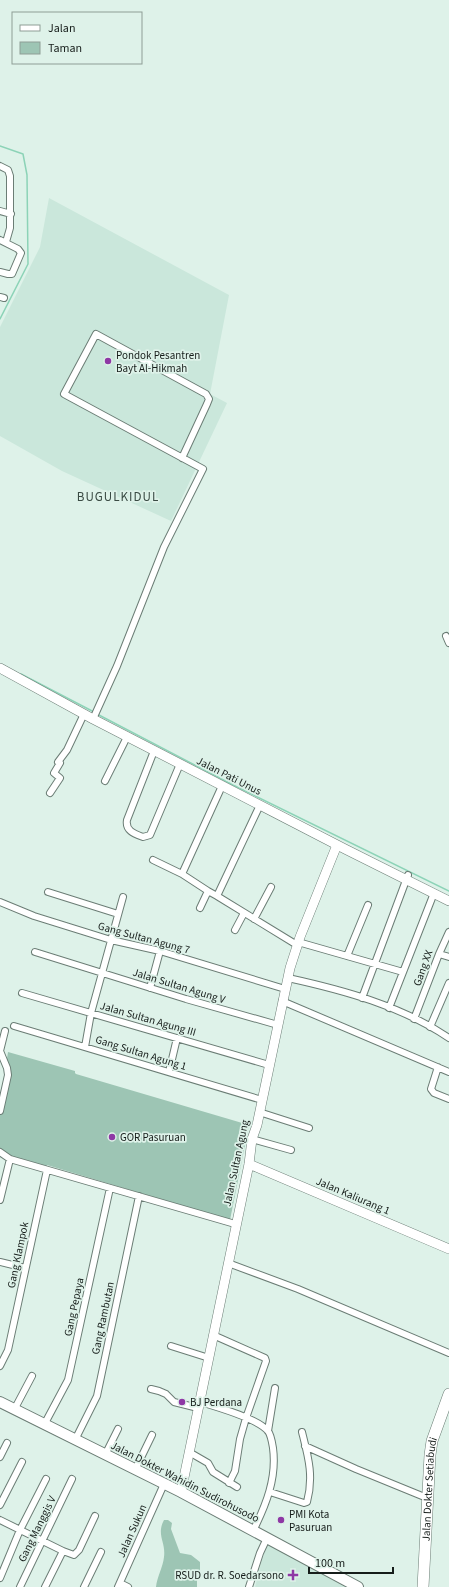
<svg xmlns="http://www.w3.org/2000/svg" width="449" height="1587" font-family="'Source Sans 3',sans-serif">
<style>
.built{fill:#cae7db}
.green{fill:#9dc5b4}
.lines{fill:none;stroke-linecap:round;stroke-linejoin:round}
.stream{stroke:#8cd3b7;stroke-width:1.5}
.street-casing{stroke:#6b7d75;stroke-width:8}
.secondary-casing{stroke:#6b7d75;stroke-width:10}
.primary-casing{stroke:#6b7d75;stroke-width:12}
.highway-casing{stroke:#6b7d75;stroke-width:12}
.street{stroke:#fff;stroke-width:6}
.secondary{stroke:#fff;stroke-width:9}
.primary{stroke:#fff;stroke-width:10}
.highway{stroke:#fff;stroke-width:11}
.poi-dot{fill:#8e38a5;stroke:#def2e9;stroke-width:1.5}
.labels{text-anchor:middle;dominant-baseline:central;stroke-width:3.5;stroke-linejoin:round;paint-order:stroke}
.poi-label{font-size:11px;fill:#161d1a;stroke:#def2e9;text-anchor:start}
.street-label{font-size:11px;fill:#161d1a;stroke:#def2e9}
.quarter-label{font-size:13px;letter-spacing:1px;fill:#3a4b44;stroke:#def2e9}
</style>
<rect width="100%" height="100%" fill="#def2e9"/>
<!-- built -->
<path class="built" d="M 49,198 L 229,295 L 210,394 L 227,403 L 171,521 L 62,471 L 0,436 L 0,327 L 40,247 Z
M 268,1543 L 351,1587 L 255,1587 L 261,1563 Z"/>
<!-- green -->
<path class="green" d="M 8,1052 L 75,1071 L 75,1073 L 76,1074 L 249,1125 L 230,1220 L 47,1165 L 44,1172 L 13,1163 L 0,1157 L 0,1103 Z
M 164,1520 L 168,1520 L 172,1523 L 171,1529 L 180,1553 L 191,1555 L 200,1562 L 200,1578 L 197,1579 L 197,1587 L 156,1587 C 157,1577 163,1567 164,1557 C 166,1542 156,1535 164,1520 Z"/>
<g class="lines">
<!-- stream -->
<path class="stream" d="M 0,146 L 23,154 L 27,175 L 28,264 L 0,319
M 21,674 L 94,712
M 97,714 L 233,785 L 449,891"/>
<!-- street casing -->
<g class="street-casing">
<path id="street" d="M 0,166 L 8,170 L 10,176 L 10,228 L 6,242
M 0,211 L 11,214
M 0,240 L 18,249 L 21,253 L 12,274 L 8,274 L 0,272
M 0,297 L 4,298
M 446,636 L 449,643
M 93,719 L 117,666 L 164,547 L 203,469 C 156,444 110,419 64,394 L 96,334 L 206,394 L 209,399 L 207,404 L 182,458
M 154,751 L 127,820 C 125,831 135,834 143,837 L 150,835 L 180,764
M 105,781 L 127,737
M 50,793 L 60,778 L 54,773 L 60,763 L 58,762 L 67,750 L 84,714
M 260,805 L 217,896 L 297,945
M 153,860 L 182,874
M 48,892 L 118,914
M 217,896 L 208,891 L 182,874 L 222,786
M 0,902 L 34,916 L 111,940 L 160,951 L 285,989
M 200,908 L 208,891
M 254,919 L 271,887
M 235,930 L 244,913
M 298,942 L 403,972
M 35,952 L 186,999 L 278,1025
M 439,954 L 449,957
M 347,956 L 368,905
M 288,978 C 343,990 402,1006 449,1038
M 150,988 L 160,951
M 22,993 L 269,1065
M 362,998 L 408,875
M 282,1001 L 449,1072
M 389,1008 L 434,893
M 414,1019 L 439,954 L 449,932
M 14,1026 L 262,1100
M 430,1027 L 449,983
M 85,1047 L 91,1013 L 123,897
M 438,1067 L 431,1089 L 434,1093 L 449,1099
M 169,1072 L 177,1038
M 0,1111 L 8,1075 L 7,1068 L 0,1051 L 5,1031
M 259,1112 L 309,1128
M 252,1139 L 291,1150
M 0,1152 L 10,1159 L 235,1224
M 0,1200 L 10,1159
M 0,1262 L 25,1268
M 228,1263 L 298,1289 L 449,1353
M 213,1335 L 265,1358 L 266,1361 L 246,1418 L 240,1439 L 235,1471 L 229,1483
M 171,1346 L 209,1358
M 0,1366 L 8,1350 L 47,1170
M 151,1389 L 159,1391 L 166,1394 L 174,1402 L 198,1408
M 200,1402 C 217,1407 257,1418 268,1431 C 271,1435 272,1442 273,1448 C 277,1478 266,1505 253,1531
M 14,1410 L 32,1376
M 44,1425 L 68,1380 L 110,1188
M 268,1431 L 275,1388
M 75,1440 L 97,1396 L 139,1196
M 305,1446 L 356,1469 L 427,1498
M 189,1452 L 208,1463 L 213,1472 L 237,1487
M 105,1455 L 118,1429
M 0,1457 L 7,1443
M 135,1470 L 152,1435
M 270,1492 L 304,1503 L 307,1502 C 314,1476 308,1456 302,1432
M 0,1505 L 22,1462
M 0,1520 L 63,1551 L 74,1555 L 79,1550 L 95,1516
M 0,1578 L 20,1530 L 46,1479
M 120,1583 L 128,1587
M 20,1587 L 72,1479
M 45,1587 L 63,1551
M 84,1587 L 101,1552
M 118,1587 L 164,1484
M 249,1587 L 260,1553 L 267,1538"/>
</g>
<!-- secondary casing -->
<g class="secondary-casing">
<path id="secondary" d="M 0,668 L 93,719 L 345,849 L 449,901
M 249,1164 L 449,1249
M 181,1492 L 249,1164 L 252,1139 L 257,1125 L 290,968 L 300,937 L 337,845"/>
</g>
<!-- primary casing -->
<g class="primary-casing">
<path id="primary" d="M 0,1402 L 181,1492 L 358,1587"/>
</g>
<!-- highway casing -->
<g class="highway-casing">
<g id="highway">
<path id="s1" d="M 423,1587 L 430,1455 L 432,1441 L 449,1394"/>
</g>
</g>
<!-- street -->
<use href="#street" class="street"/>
<!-- secondary -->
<use href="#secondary" class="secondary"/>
<!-- primary -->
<use href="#primary" class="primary"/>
<!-- highway -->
<use href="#highway" class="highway"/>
</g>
<!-- markers -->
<g class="poi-dot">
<circle cx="108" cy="361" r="4"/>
<circle cx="112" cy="1137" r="4"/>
<circle cx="182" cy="1402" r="4"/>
<circle cx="281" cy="1520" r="4"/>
<path d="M291 1569h4v4h4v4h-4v4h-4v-4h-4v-4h4z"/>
</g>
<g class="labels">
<!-- poi labels -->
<g class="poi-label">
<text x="116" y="355">Pondok Pesantren<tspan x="116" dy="13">Bayt Al-Hikmah</tspan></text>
<text x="120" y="1137">GOR Pasuruan</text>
<text x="190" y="1402">BJ Perdana</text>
<text x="289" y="1514">PMI Kota<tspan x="289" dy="13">Pasuruan</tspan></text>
<text x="284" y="1575" text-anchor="end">RSUD dr. R. Soedarsono</text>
</g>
<!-- street labels -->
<g class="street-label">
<text transform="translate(229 776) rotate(27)">Jalan Pati Unus</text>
<text transform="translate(144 938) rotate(15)">Gang Sultan Agung 7</text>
<text transform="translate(423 968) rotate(-70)">Gang XX</text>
<text transform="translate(179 986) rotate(17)">Jalan Sultan Agung V</text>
<text transform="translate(148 1019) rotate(16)">Jalan Sultan Agung III</text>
<text transform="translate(141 1053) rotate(17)">Gang Sultan Agung 1</text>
<text transform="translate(236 1163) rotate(-78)">Jalan Sultan Agung</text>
<text transform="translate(353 1196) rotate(23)">Jalan Kaliurang 1</text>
<text transform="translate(18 1255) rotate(-78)">Gang Klampok</text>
<text transform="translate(74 1307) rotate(-78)">Gang Pepaya</text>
<text transform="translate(103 1318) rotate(-78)">Gang Rambutan</text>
<text transform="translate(185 1482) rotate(27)">Jalan Dokter Wahidin Sudirohusodo</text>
<text stroke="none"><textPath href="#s1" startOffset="98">Jalan Dokter Setiabudi</textPath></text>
<text transform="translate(37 1529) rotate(-64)">Gang Manggis V</text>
<text transform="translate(132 1531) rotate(-66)">Jalan Sukun</text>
</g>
<!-- quarter labels -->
<g class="quarter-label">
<text x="118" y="497">BUGULKIDUL</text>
</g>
</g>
<!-- legend -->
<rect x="12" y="12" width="130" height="52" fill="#def2e9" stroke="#8e9d96"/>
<rect x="20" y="25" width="20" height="6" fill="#ffffff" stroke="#8e9d96"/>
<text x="48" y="32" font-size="12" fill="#161d1a">Jalan</text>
<rect x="20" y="42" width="20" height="12" fill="#9dc5b4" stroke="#8e9d96"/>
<text x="48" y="52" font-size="12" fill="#161d1a">Taman</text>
<!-- scale -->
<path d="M309 1567v6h84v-6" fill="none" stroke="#161d1a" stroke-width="2"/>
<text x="315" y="1567" font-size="12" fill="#161d1a" stroke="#def2e9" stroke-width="3" paint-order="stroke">100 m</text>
</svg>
